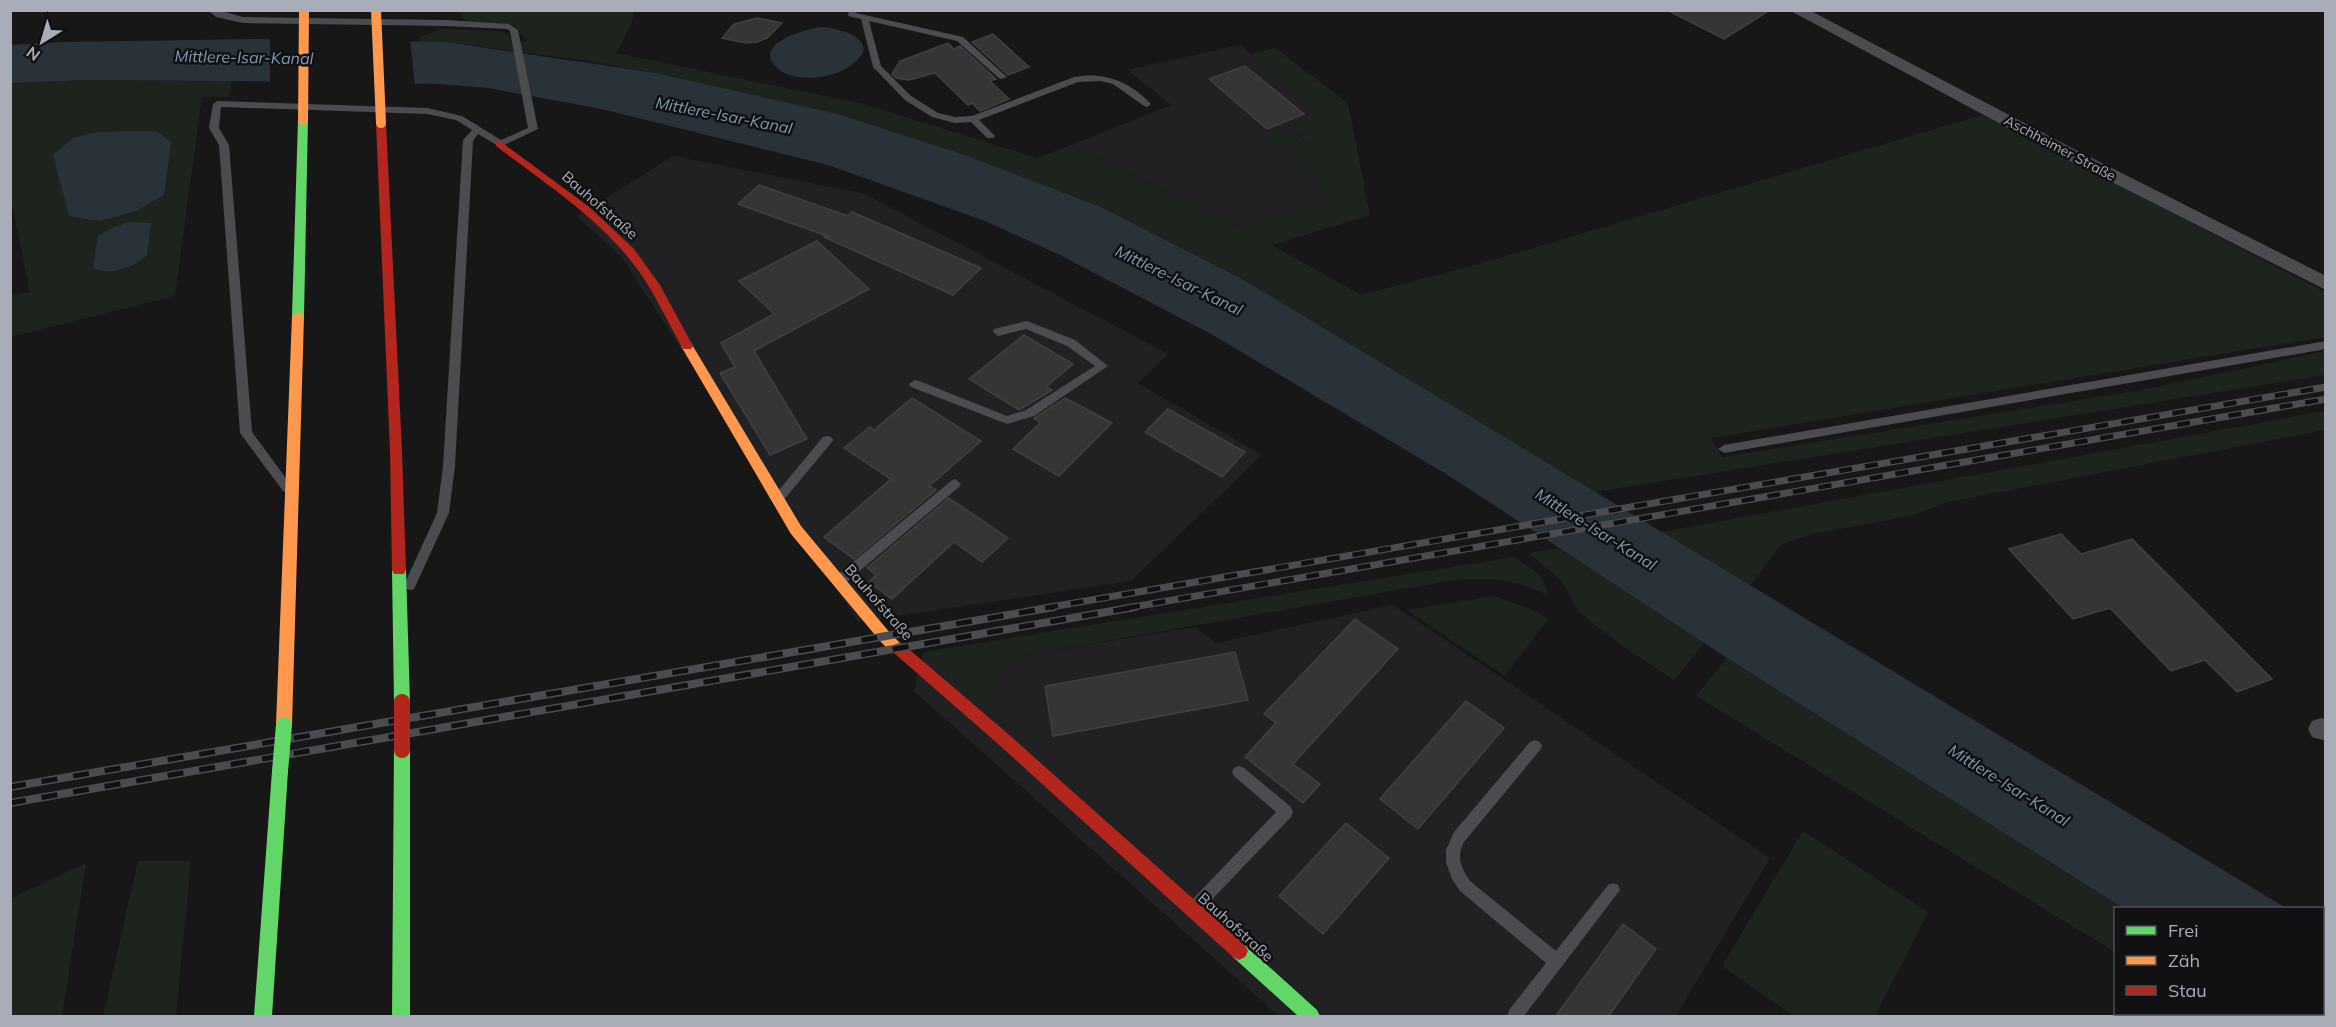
<svg xmlns="http://www.w3.org/2000/svg" width="2336" height="1027" font-family="Mulish,sans-serif">
<style>
.built{fill:#212123}
.green{fill:#1d241e}
.water{fill:#2a3239}
.pier{fill:#171717}
.building{fill:#353536;stroke:#3f4043;stroke-width:1.5}
.lines{fill:none;stroke-linecap:round;stroke-linejoin:round}
.lane{fill:#4b4c50;fill-rule:evenodd}
.street{fill:#4b4c50;fill-rule:evenodd}
.fast{fill:#63d668;fill-rule:evenodd}
.slow{fill:#ff974d;fill-rule:evenodd}
.jam{fill:#b3261e;fill-rule:evenodd}
.rail-far1-casing{stroke:#4b4c4f;stroke-width:7}
.rail-casing{stroke:#4b4c4f;stroke-width:8}
.rail-far1{stroke:#111113;stroke-width:4.5;stroke-dasharray:13;stroke-linecap:butt}
.rail{stroke:#111113;stroke-width:5;stroke-dasharray:16;stroke-linecap:butt}
.fast-bridge{stroke:#63d668;stroke-width:16}
.slow-bridge{stroke:#ff974d;stroke-width:10}
.jam-bridge{stroke:#b3261e;stroke-width:16}
.labels{text-anchor:middle;dominant-baseline:central;stroke-width:5;stroke-linejoin:round;paint-order:stroke}
.far-street-label{font-size:14px;fill:#a8adb8;stroke:#111113}
.street-label{font-size:15px;fill:#a8adb8;stroke:#111113}
.water-label{font-size:16px;font-style:italic;fill:#7f9bb3;stroke:#111113}
</style>
<rect width="100%" height="100%" fill="#171717"/>
<!-- built -->
<path class="built" d="M 1240,45 L 1323,115 L 1290,126 L 1307,144 L 1283,153 L 1329,198 L 1241,228 L 1071,145 L 1171,105 L 1128,70 Z
M 673,156 L 865,194 L 1168,354 L 1138,383 L 1262,455 L 1131,581 L 858,622 L 622,258 L 577,216 Z
M 1393,605 L 1770,858 L 1676,1016 L 1279,1016 L 914,691 L 923,652 L 990,711 L 989,693 L 996,675 L 1015,657 L 1195,627 L 1216,643 Z"/>
<!-- green -->
<path class="green" d="M 459,11 L 634,11 L 632,23 L 616,53 L 864,104 L 1037,158 L 1071,145 L 1241,228 L 1329,198 L 1283,153 L 1307,143 L 1290,126 L 1322,115 L 1251,54 L 1275,48 L 1348,103 L 1370,215 L 1272,245 L 1361,295 L 1479,264 L 1982,115 L 2325,292 L 2325,337 L 1711,438 L 1722,457 L 2142,390 L 2325,351 L 2325,375 L 1595,492 L 1242,279 L 1101,207 L 965,155 L 838,114 L 656,73 L 588,61 L 446,42 L 420,42 L 419,37 L 441,29 L 498,31 L 508,34 L 512,40 L 527,42 L 515,25 L 464,21 Z
M 85,80 L 232,81 L 229,97 L 202,97 L 175,296 L 11,337 L 11,296 L 30,292 L 11,200 L 10,83 Z
M 1277,130 L 1287,131 L 1293,136 L 1291,144 L 1278,147 L 1266,143 L 1266,134 Z
M 2325,411 L 2325,430 L 1948,502 L 1913,515 L 1808,535 L 1781,545 L 1750,586 L 1661,532 Z
M 1560,548 L 1704,643 L 1674,680 L 1624,647 L 1579,612 L 1561,580 L 1528,553 Z
M 1514,557 C 1529,567 1546,576 1548,595 C 1508,578 1497,578 1454,580 L 1016,657 C 995,676 989,683 990,712 L 923,652 Z
M 1494,596 L 1530,609 L 1548,619 L 1505,676 L 1407,610 Z
M 1727,658 L 2123,908 L 2116,908 L 2115,952 L 1696,696 Z
M 1803,831 L 1928,912 L 1875,1016 L 1793,1016 L 1722,966 Z
M 138,861 L 191,861 L 176,1016 L 103,1016 Z
M 86,863 L 62,1016 L 11,1016 L 11,898 Z"/>
<!-- water -->
<path class="water" d="M 821,27 C 843,28 885,42 850,66 C 832,79 793,84 776,67 C 753,43 806,29 821,27 Z
M 259,39 L 446,42 L 656,73 L 838,114 L 965,155 L 1101,207 L 1242,279 L 2286,908 L 2123,908 L 1727,658 L 1451,477 L 1213,335 L 1058,254 L 985,221 L 828,165 L 602,109 L 488,88 L 438,84 L 232,81 L 82,80 L 11,83 L 10,45 L 64,42 Z
M 157,131 L 171,142 L 164,195 L 136,211 L 99,221 L 69,216 L 53,155 L 73,138 L 98,132 Z
M 129,222 L 151,223 L 147,255 C 133,268 111,276 93,268 L 98,236 L 114,227 Z"/>
<!-- pier -->
<path class="pier" d="M 270,36 L 410,38 L 415,87 L 270,84 Z"/>
<!-- building -->
<path class="building" d="M 1667,10 L 1770,10 L 1724,39 Z
M 757,18 L 782,23 L 767,38 L 757,42 L 745,43 L 722,38 L 734,24 Z
M 993,34 L 1029,67 L 1008,75 L 972,42 Z
M 948,43 L 954,49 L 960,46 L 996,79 L 990,81 L 1009,99 L 980,111 L 972,103 L 968,105 L 935,73 L 909,80 L 896,78 L 892,74 L 900,61 Z
M 1245,66 L 1304,114 L 1267,129 L 1209,79 Z
M 759,185 L 848,216 L 852,212 L 981,268 L 953,295 L 824,237 L 827,236 L 738,204 Z
M 817,241 L 869,289 L 754,351 L 807,439 L 770,455 L 720,373 L 735,367 L 721,343 L 774,314 L 739,281 Z
M 1024,335 L 1073,364 L 1046,387 L 1052,390 L 1019,410 L 969,379 Z
M 912,398 L 981,441 L 929,486 L 936,490 L 854,559 L 824,537 L 891,479 L 844,448 L 870,427 L 874,430 Z
M 1065,398 L 1112,423 L 1059,476 L 1013,449 L 1040,423 L 1034,418 Z
M 1168,409 L 1245,452 L 1222,477 L 1145,432 Z
M 949,498 L 1008,538 L 982,562 L 954,542 L 892,599 L 869,582 L 876,575 L 867,568 Z
M 2061,534 L 2081,554 L 2132,539 L 2272,679 L 2237,692 L 2205,660 L 2171,671 L 2110,608 L 2073,619 L 2009,549 Z
M 1355,619 L 1398,649 L 1293,764 L 1320,784 L 1303,803 L 1245,757 L 1276,723 L 1264,714 Z
M 1235,652 L 1248,700 L 1053,736 L 1045,686 Z
M 1466,701 L 1504,728 L 1418,829 L 1380,799 Z
M 1346,823 L 1389,858 L 1323,934 L 1279,896 Z
M 1623,924 L 1656,949 L 1608,1017 L 1555,1017 Z"/>
<g class="lines">
<!-- lane -->
<path class="lane" d="M 208,10 L 218,10 L 243,17 L 446,20 L 509,24 L 518,30 L 538,129 L 500,147 L 478,134 L 473,141 L 455,466 L 449,513 L 414,589 L 410,590 L 406,589 L 404,585 L 437,513 L 443,466 L 463,140 L 472,130 L 456,120 L 427,114 L 221,107 L 219,128 L 229,145 L 252,432 L 291,485 L 293,488 L 287,493 L 283,491 L 240,433 L 219,145 L 209,128 L 213,104 L 217,101 L 427,108 L 462,116 L 501,140 L 528,128 L 510,31 L 507,29 L 446,26 L 243,23 L 216,17 Z
M 317,10 L 556,10 L 552,12 L 321,12 Z
M 849,10 L 857,10 L 856,13 L 963,37 L 1007,77 L 1000,79 L 957,41 L 869,21 L 881,66 L 911,96 L 938,113 L 955,117 L 972,116 L 1074,77 C 1104,71 1131,82 1151,104 L 1147,107 L 1144,106 L 1113,84 L 1100,81 L 1078,82 L 979,120 L 995,136 L 993,138 L 987,138 L 971,122 L 955,123 L 932,117 L 905,100 L 873,67 L 861,19 L 848,16 Z
M 1027,321 L 1075,340 L 1108,366 L 1034,416 L 1007,424 L 911,387 L 909,384 L 915,380 L 919,381 L 1007,416 L 1026,410 L 1095,366 L 1067,346 L 1026,329 L 998,336 L 993,332 L 994,329 Z
M 2326,341 L 2326,349 L 1724,453 L 1718,449 L 1724,445 Z
M 827,436 L 831,437 L 833,440 L 831,443 L 782,502 L 774,502 L 772,499 L 774,496 L 823,437 Z
M 955,479 L 961,484 L 959,487 L 843,585 L 839,586 L 835,585 L 833,581 L 835,577 L 951,481 Z
M 1535,740 L 1540,742 L 1542,746 L 1540,750 L 1464,842 C 1456,857 1461,868 1470,881 L 1556,951 L 1608,885 L 1613,883 L 1618,885 L 1620,890 L 1524,1016 L 1507,1016 L 1509,1010 L 1546,963 L 1460,891 L 1452,879 L 1446,862 L 1446,850 L 1454,832 L 1530,742 Z
M 1239,766 L 1244,768 L 1291,807 L 1293,812 L 1291,817 L 1200,912 L 1195,914 L 1190,912 L 1188,907 L 1190,902 L 1276,812 L 1234,776 L 1232,772 L 1234,768 Z"/>
<!-- street -->
<path class="street" d="M 1789,10 L 1809,10 L 2070,147 L 2326,276 L 2326,290 L 2058,155 Z
M 2321,718 L 2326,719 L 2326,741 L 2312,737 L 2308,729 L 2312,721 Z"/>
<!-- fast -->
<path class="fast" d="M 303,117 L 308,120 L 304,316 L 298,320 L 292,316 L 298,120 Z
M 399,564 L 404,566 L 406,570 L 410,702 L 407,707 L 402,709 L 397,707 L 394,702 L 392,570 L 394,566 Z
M 402,743 L 407,745 L 410,750 L 410,1016 L 392,1016 L 394,750 L 397,745 Z
M 280,764 L 286,766 L 288,771 L 272,1016 L 254,1016 L 272,771 L 274,766 Z
M 1239,942 L 1245,945 L 1317,1010 L 1320,1016 L 1298,1016 L 1233,957 L 1230,951 L 1233,945 Z"/>
<!-- slow -->
<path class="slow" d="M 298,312 L 304,316 L 292,725 L 289,730 L 284,732 L 279,730 L 276,725 L 292,316 Z
M 687,342 L 691,343 L 801,526 L 890,633 L 906,649 L 904,653 C 894,657 887,648 880,641 L 791,534 L 681,346 Z"/>
<!-- jam -->
<path class="jam" d="M 381,120 L 386,123 L 402,451 L 406,570 L 404,574 L 394,574 L 392,570 L 390,451 L 376,123 Z
M 500,141 L 588,206 L 634,249 L 660,285 L 693,346 L 691,349 L 683,349 C 667,321 654,291 635,266 C 598,217 544,183 496,146 L 496,142 Z
M 899,643 L 904,645 L 1007,733 L 1245,945 L 1248,951 L 1245,957 L 1239,960 L 1233,957 L 997,743 L 894,653 L 892,649 L 894,645 Z"/>
<!-- rail-far1 casing -->
<g class="rail-far1-casing">
<path id="rail-far1" d="M 1045,608 L 2326,387
M 1127,608 L 2326,399"/>
</g>
<!-- rail casing -->
<g class="rail-casing">
<path id="rail" d="M 10,787 L 1054,607
M 10,803 L 1135,607"/>
</g>
<!-- rail-far1 -->
<use href="#rail-far1" class="rail-far1"/>
<!-- rail -->
<use href="#rail" class="rail"/>
<!-- fast-bridge -->
<path class="fast-bridge" d="M 280,771 L 284,725"/>
<!-- slow-bridge -->
<path class="slow-bridge" d="M 376,10 L 381,123
M 303,120 L 304,10"/>
<!-- jam-bridge -->
<path class="jam-bridge" d="M 402,702 L 402,750"/>
</g>
<g class="labels">
<!-- far-street labels -->
<g class="far-street-label">
<text transform="translate(2060 148) rotate(28)">Aschheimer Straße</text>
</g>
<!-- street labels -->
<g class="street-label">
<text transform="translate(600 205) rotate(41)">Bauhofstraße</text>
<text transform="translate(879 602) rotate(49)">Bauhofstraße</text>
<text transform="translate(1236 927) rotate(42)">Bauhofstraße</text>
</g>
<!-- water labels -->
<g class="water-label">
<text transform="translate(244 57) rotate(1)">Mittlere-Isar-Kanal</text>
<text transform="translate(724 115) rotate(11)">Mittlere-Isar-Kanal</text>
<text transform="translate(1179 280) rotate(26)">Mittlere-Isar-Kanal</text>
<text transform="translate(1596 529) rotate(32)">Mittlere-Isar-Kanal</text>
<text transform="translate(2009 785) rotate(32)">Mittlere-Isar-Kanal</text>
</g>
</g>
<!-- border -->
<rect width="2336" height="1027" fill="none" stroke="#a8adb8" stroke-width="24"/>
<!-- legend -->
<rect x="2114" y="907" width="210" height="108" fill="#111113" stroke="#4d4f55" stroke-width="1.5"/>
<rect x="2126" y="926" width="30" height="9" fill="#63d668" stroke="#4d4f55" stroke-width="1.5"/>
<text x="2168" y="937" font-size="18" fill="#a8adb8">Frei</text>
<rect x="2126" y="956" width="30" height="9" fill="#ff974d" stroke="#4d4f55" stroke-width="1.5"/>
<text x="2168" y="967" font-size="18" fill="#a8adb8">Zäh</text>
<rect x="2126" y="986" width="30" height="9" fill="#b3261e" stroke="#4d4f55" stroke-width="1.5"/>
<text x="2168" y="997" font-size="18" fill="#a8adb8">Stau</text>
<!-- north arrow -->
<g transform="translate(42 42) rotate(217)" stroke="#111113" stroke-width="4.5" paint-order="stroke">
<path d="M0-4.5L10 22L0 15L-10 22Z" fill="#a8adb8"/>
<text y="-9" font-size="16" font-weight="bold" text-anchor="middle" fill="#a8adb8">N</text>
</g>
</svg>
